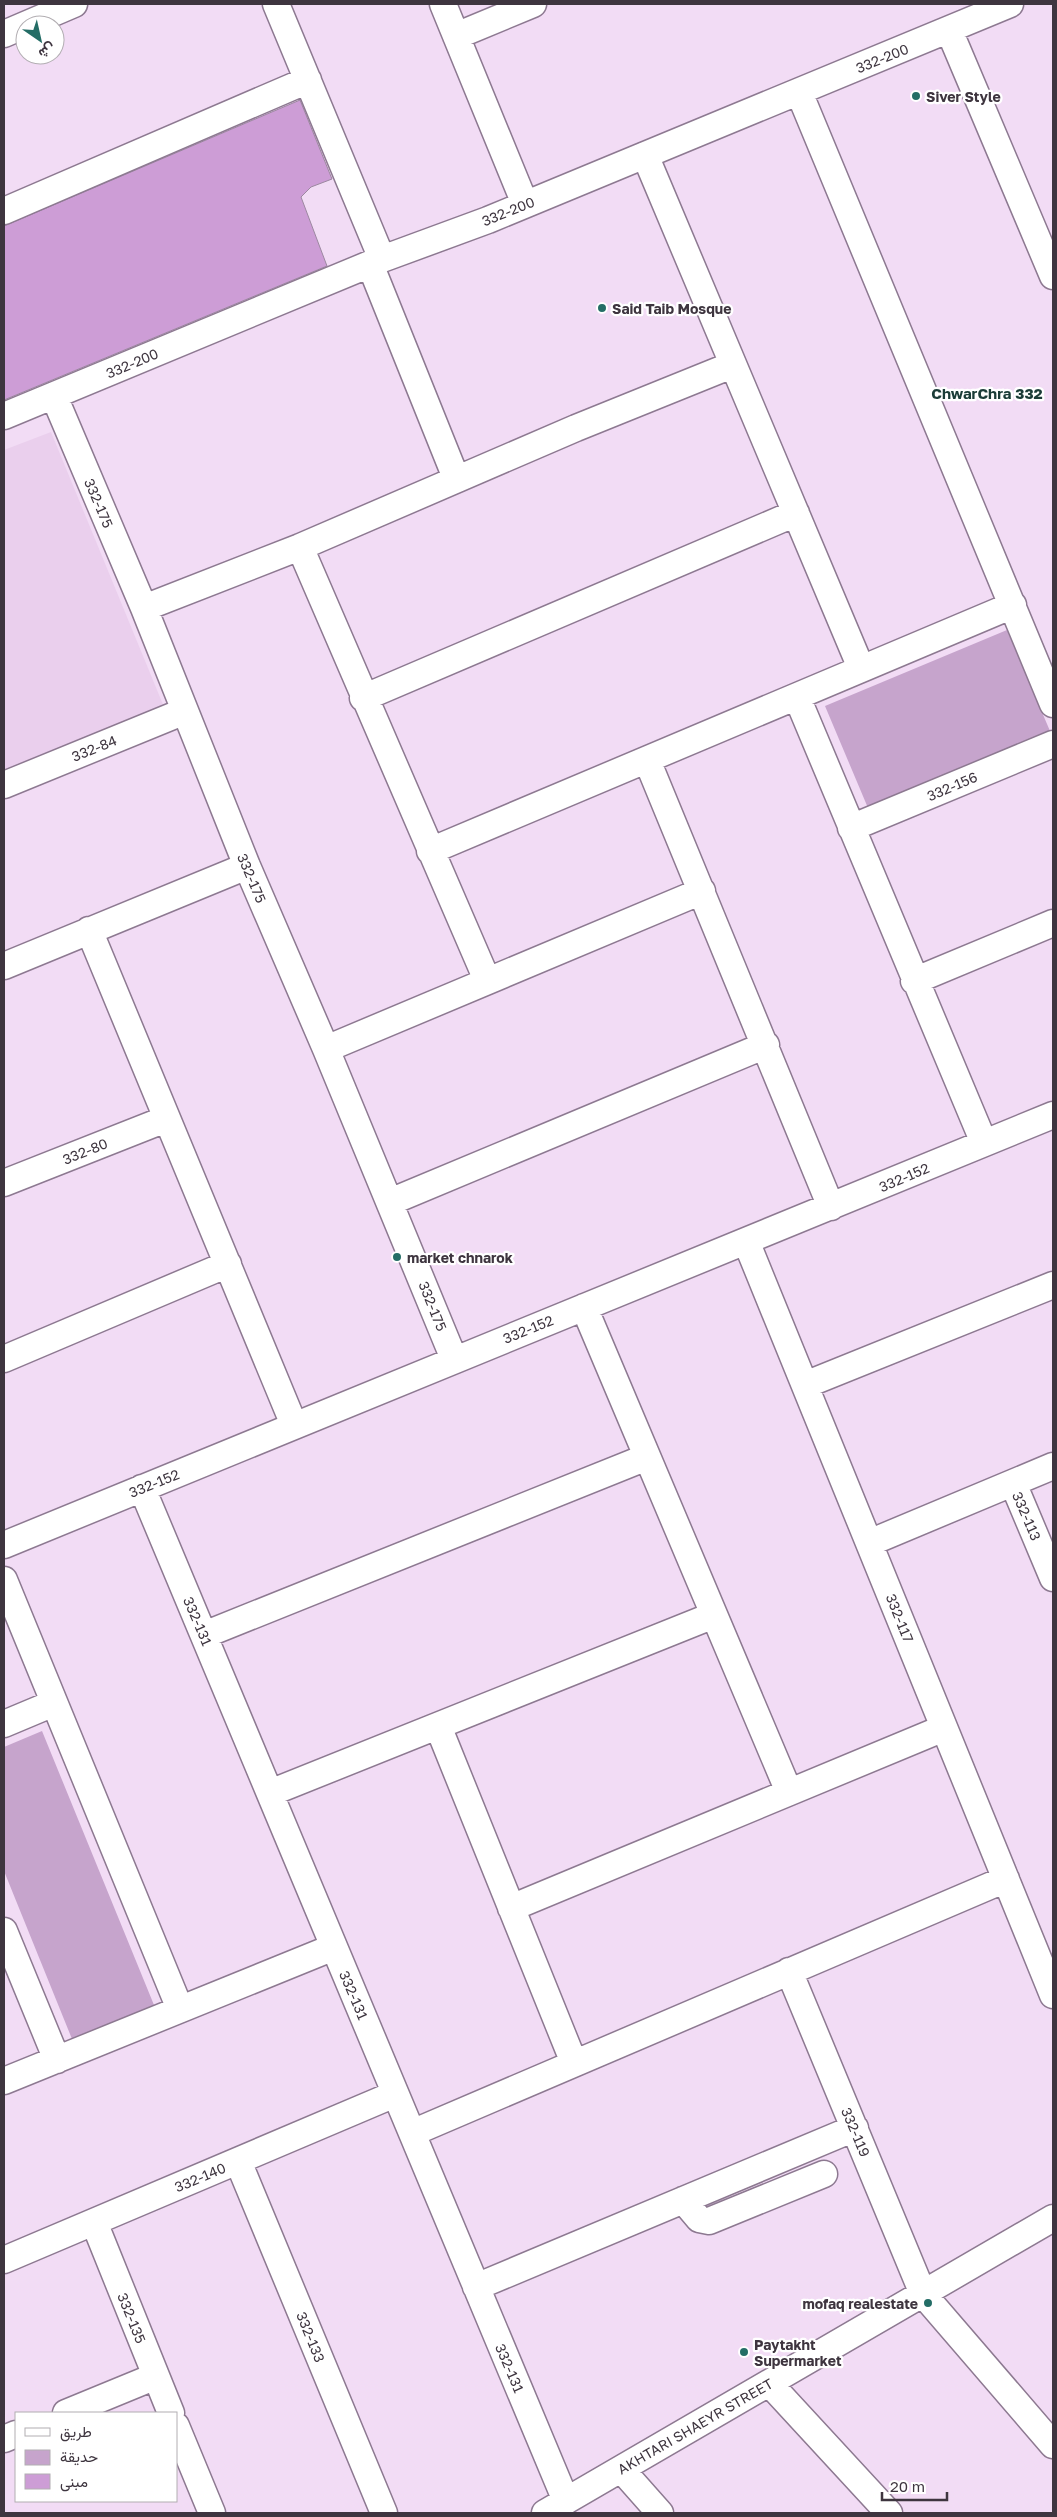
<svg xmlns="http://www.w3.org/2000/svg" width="1057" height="2517" font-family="'Golos Text',Vazirmatn,sans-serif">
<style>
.built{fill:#eacfed}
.green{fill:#c6a4cc}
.building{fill:#cd9dd6;stroke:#9c88a0}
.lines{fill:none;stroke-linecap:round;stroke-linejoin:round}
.minor-casing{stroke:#8d7991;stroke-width:29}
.minor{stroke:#fff;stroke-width:26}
.poi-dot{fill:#246d66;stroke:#fff;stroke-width:2}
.labels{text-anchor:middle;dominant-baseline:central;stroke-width:4.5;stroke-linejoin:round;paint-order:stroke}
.street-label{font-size:14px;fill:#3e353f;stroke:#fff}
.poi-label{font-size:14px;font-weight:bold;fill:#3e353f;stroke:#fff;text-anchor:start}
.neighbourhood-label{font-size:15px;font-weight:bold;fill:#1b3c38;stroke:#fff}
</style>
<rect width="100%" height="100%" fill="#f2dcf5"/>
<!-- built -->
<path class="built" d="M 51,432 L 164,707 L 4,772 L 4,450 Z"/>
<!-- green -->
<path class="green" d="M 1007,630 L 1050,731 L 868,808 L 825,706 Z
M 42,1731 L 154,2005 L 72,2039 L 4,1871 L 4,1747 Z"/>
<!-- building -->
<path class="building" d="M 300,100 L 332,179 L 311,187 L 301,197 L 327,266 L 4,400 L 4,226 Z"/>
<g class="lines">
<!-- minor casing -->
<g class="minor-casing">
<path id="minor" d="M 276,4 L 382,259
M 443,4 L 525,204
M 949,30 L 1053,276
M 4,34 L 74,4
M 456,36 L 533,4
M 799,92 L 1053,704
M 645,155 L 861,668
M 4,211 L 308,80
M 370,264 L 456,478
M 54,396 L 144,608 L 247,866 L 326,1049 L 454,1359
M 4,416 L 382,259 L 488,220 L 1010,4
M 300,547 L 487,980
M 144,608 L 300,547 L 576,428 L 732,365
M 797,697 L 984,1143
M 363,698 L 796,513
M 647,760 L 831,1207
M 4,785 L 185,711
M 851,828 L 1053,744
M 430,851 L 1013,605
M 89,930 L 294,1425
M 4,966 L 247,866
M 914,981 L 1053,923
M 326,1049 L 702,891
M 4,1183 L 166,1119
M 390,1202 L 766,1045
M 746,1241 L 1053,1995
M 584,1307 L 789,1792
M 4,1359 L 228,1264
M 805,1385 L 1053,1285
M 1013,1483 L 1053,1578
M 142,1488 L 566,2501
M 869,1543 L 1053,1466
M 4,1545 L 1053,1115
M 4,1580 L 180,2009
M 204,1635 L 647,1457
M 4,1724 L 54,1703
M 438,1726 L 574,2063
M 270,1793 L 714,1615
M 511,1908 L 944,1728
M 4,1931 L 57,2060
M 789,1971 L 923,2294 L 1053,2445
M 4,2081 L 334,1947
M 412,2133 L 1006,1879
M 238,2161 L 384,2513
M 683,2200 L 699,2219 L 709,2221 L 824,2174
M 94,2222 L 171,2413
M 4,2260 L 395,2094
M 476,2287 L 855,2128
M 769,2383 L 889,2513
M 66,2413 L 156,2376
M 176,2426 L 212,2513
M 4,2439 L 16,2434
M 621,2469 L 660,2513
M 545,2513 L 1053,2218"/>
</g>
<!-- minor -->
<use href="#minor" class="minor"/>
</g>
<!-- markers -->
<g class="poi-dot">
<circle cx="916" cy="96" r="5"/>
<circle cx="602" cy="308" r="5"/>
<circle cx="397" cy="1257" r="5"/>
<circle cx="928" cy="2303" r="5"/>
<circle cx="744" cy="2352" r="5"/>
</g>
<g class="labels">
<!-- street labels -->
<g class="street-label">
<text transform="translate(882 58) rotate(-22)">332-200</text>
<text transform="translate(508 211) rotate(-22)">332-200</text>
<text transform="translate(132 363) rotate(-23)">332-200</text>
<text transform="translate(99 503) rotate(67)">332-175</text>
<text transform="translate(94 748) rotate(-22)">332-84</text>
<text transform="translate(952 786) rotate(-23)">332-156</text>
<text transform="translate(252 878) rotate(67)">332-175</text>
<text transform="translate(85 1151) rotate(-22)">332-80</text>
<text transform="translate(904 1177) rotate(-23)">332-152</text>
<text transform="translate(433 1306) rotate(68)">332-175</text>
<text transform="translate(528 1329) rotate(-22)">332-152</text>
<text transform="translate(154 1483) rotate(-22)">332-152</text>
<text transform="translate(1027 1516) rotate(67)">332-113</text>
<text transform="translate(900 1618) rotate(68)">332-117</text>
<text transform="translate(198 1621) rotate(67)">332-131</text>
<text transform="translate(354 1995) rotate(67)">332-131</text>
<text transform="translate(856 2132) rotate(67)">332-119</text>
<text transform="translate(200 2177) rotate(-23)">332-140</text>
<text transform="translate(132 2318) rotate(68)">332-135</text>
<text transform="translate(311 2337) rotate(68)">332-133</text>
<text transform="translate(510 2368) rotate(67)">332-131</text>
<text transform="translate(695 2426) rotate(-30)">AKHTARI SHAEYR STREET</text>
</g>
<!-- poi labels -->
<g class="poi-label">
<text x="926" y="96">Siver Style</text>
<text x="612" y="308">Said Taib Mosque</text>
<text x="407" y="1257">market chnarok</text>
<text x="918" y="2303" text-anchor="end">mofaq realestate</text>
<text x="754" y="2344">Paytakht<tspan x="754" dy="16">Supermarket</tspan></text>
</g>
<!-- neighbourhood labels -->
<g class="neighbourhood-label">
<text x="987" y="393">ChwarChra 332</text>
</g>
</g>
<!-- border -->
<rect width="1057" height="2517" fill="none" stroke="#3e353f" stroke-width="10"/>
<!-- legend -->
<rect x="15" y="2412" width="162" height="90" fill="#ffffff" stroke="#b2aeb2"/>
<rect x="25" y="2428" width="25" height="8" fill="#ffffff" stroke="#b2aeb2"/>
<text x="60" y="2437" font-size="15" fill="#3e353f">طريق</text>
<rect x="25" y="2450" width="25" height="15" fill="#c6a4cc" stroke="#b2aeb2"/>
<text x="60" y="2462" font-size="15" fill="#3e353f">حديقة</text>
<rect x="25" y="2474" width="25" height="15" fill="#cd9dd6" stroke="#b2aeb2"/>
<text x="60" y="2487" font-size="15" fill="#3e353f">مبنى</text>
<!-- north arrow -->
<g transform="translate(40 40) rotate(146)"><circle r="24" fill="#ffffff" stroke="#b2aeb2"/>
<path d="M0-4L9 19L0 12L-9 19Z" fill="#246d66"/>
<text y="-8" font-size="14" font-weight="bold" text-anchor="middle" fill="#3e353f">ش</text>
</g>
<!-- scale -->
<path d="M882 2492v8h65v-8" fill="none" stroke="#3e353f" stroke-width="2.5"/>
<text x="890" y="2492" font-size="15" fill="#3e353f" stroke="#ffffff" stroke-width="4" paint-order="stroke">20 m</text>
</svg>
